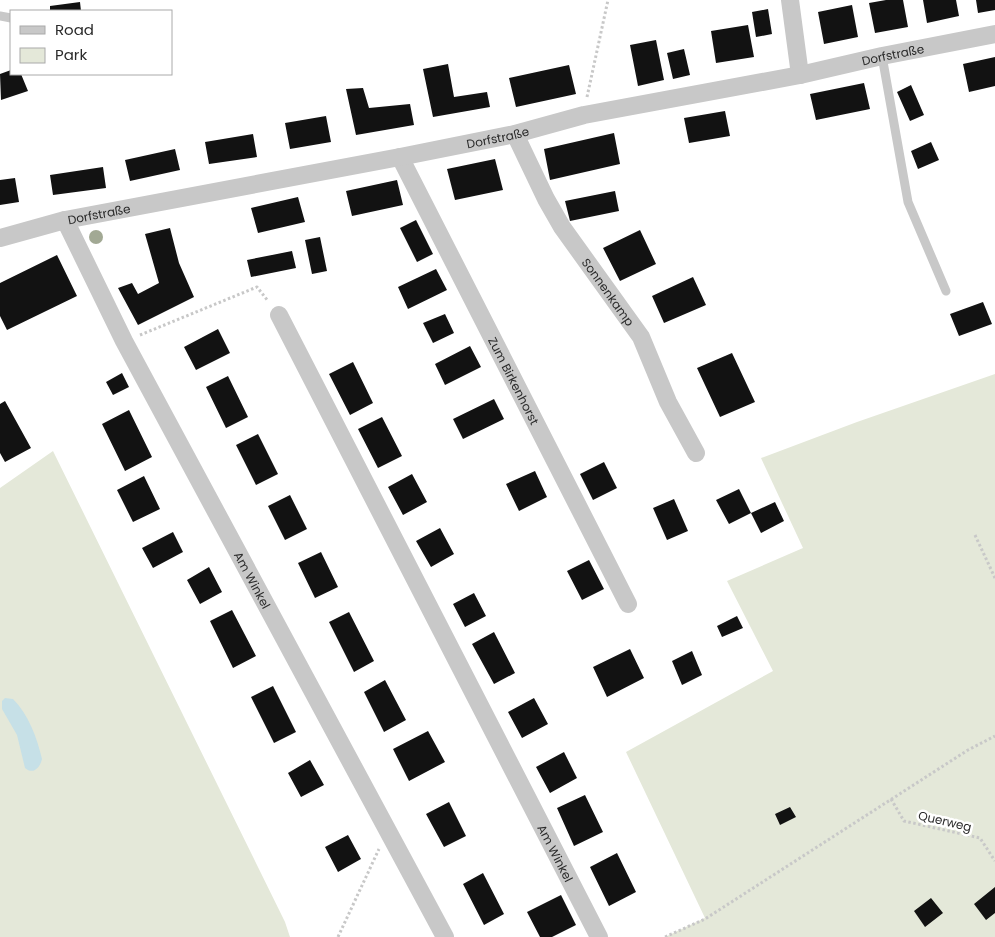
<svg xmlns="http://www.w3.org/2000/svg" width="995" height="937" font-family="Poppins,sans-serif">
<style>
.green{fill:#e4e8d9}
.water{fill:#c6e0e7}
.building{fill:#121212}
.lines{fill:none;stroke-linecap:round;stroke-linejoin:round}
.path{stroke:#c8c8c8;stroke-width:3;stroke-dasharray:2.5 2.5;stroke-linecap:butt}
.service{stroke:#c8c8c8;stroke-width:9}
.minor{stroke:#c8c8c8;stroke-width:18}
.tree{fill:#a2a994}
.labels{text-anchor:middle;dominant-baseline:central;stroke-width:5;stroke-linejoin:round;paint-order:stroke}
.street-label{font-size:12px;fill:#2b2b2b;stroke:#fff}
</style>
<rect width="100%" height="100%" fill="#fff"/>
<!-- green -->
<path class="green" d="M 995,374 L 995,937 L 665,937 L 705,918 L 626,752 L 773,671 L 727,581 L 803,548 L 761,458 L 857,422 Z
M 53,451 L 285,922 L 290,937 L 0,937 L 0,488 Z"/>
<!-- water -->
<path class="water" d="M 5,698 L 13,699 C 29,715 37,738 42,759 C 40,768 33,775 25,768 L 17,735 L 2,709 L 2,701 Z"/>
<!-- building -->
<path class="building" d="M 886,0 L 903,0 L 908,27 L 875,33 L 869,3 Z
M 923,0 L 956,0 L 959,16 L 927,23 Z
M 976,0 L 995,0 L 995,10 L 978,13 Z
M 80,2 L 81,11 L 50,11 L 50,6 Z
M 852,5 L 858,37 L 824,44 L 818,12 Z
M 768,9 L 772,34 L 756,37 L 752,12 Z
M 748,25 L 754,57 L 716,63 L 711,31 Z
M 656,40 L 664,80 L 638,86 L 630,45 Z
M 684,49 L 690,75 L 673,79 L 667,53 Z
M 995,57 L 995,86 L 969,92 L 963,64 Z
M 448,64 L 454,97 L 487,92 L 490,107 L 433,117 L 423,69 Z
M 569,65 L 576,94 L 516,107 L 509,78 Z
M 11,70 L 11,74 L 21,74 L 28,91 L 1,100 L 0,74 Z
M 864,83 L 870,109 L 816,120 L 810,94 Z
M 911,85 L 924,115 L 910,121 L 897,92 Z
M 363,88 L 369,108 L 410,104 L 414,125 L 356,135 L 346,89 Z
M 725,111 L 730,136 L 689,143 L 684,118 Z
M 326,116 L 331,142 L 290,149 L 285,123 Z
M 614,133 L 620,164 L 550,180 L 544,149 Z
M 253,134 L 257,157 L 209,164 L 205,142 Z
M 931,142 L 939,160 L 918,169 L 911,151 Z
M 175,149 L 180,170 L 130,181 L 125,160 Z
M 495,159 L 503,190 L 455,200 L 447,169 Z
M 103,167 L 106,188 L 53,195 L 50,175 Z
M 15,178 L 19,202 L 0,205 L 0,180 Z
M 397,180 L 403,205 L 352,216 L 346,191 Z
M 615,191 L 619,211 L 570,221 L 565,201 Z
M 298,197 L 305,222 L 258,233 L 251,208 Z
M 416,220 L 433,254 L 417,262 L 400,228 Z
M 170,228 L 179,263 L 194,297 L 138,325 L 118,288 L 132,283 L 138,294 L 159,283 L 145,234 Z
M 640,230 L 656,264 L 620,281 L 603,248 Z
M 320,237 L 327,271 L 312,274 L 305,240 Z
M 292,251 L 296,268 L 251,277 L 247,260 Z
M 57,255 L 77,296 L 7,330 L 0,316 L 0,283 Z
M 436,269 L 447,290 L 408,309 L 398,287 Z
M 693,277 L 706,305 L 664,323 L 652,296 Z
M 983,302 L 992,324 L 959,336 L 950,314 Z
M 445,314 L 454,333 L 433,343 L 423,323 Z
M 218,329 L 230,353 L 196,370 L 184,347 Z
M 470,346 L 481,367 L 445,385 L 435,364 Z
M 732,353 L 755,402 L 720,417 L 697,368 Z
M 353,362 L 373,403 L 350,415 L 329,374 Z
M 122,373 L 129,387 L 113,395 L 106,382 Z
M 228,376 L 248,417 L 226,428 L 206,387 Z
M 494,399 L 504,419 L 463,439 L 453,419 Z
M 5,401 L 31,448 L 5,462 L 0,453 L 0,404 Z
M 129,410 L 152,457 L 125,471 L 102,424 Z
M 382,417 L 402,456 L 378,468 L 358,429 Z
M 258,434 L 278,474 L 256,485 L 236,445 Z
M 604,462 L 617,488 L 593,500 L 580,474 Z
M 535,471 L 547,497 L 519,511 L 506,484 Z
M 412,474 L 427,502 L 403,515 L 388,487 Z
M 144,476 L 160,509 L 133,522 L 117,490 Z
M 739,489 L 751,513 L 729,524 L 716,500 Z
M 290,495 L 307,529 L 285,540 L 268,506 Z
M 674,499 L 688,531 L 667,540 L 653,508 Z
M 775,502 L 784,521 L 761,533 L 751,513 Z
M 440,528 L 454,554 L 431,567 L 416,541 Z
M 173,532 L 183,552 L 153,568 L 142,548 Z
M 321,552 L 338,587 L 315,598 L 298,563 Z
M 589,560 L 604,589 L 582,600 L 567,571 Z
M 209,567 L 222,592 L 200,604 L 187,580 Z
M 474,593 L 486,616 L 465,627 L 453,604 Z
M 232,610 L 256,656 L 233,668 L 210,621 Z
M 349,612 L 374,661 L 354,672 L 329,622 Z
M 737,616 L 743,628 L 722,637 L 717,626 Z
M 494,632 L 515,673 L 494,684 L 472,644 Z
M 630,649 L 644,678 L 607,697 L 593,667 Z
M 692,651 L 702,675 L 682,685 L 672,661 Z
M 385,680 L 406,720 L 384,732 L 364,692 Z
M 273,686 L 296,732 L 274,743 L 251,697 Z
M 534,698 L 548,724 L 522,738 L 508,712 Z
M 428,731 L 445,762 L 409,781 L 393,749 Z
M 564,752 L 577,778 L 550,793 L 536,767 Z
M 310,760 L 324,785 L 301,797 L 288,773 Z
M 585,795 L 603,832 L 574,846 L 557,808 Z
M 449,802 L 466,836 L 444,847 L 426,814 Z
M 790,807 L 796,817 L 780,825 L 775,814 Z
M 348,835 L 361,859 L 338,872 L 325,847 Z
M 617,853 L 636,892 L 609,906 L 590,867 Z
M 483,873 L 504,914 L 484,925 L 463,884 Z
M 995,887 L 995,913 L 986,920 L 974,904 Z
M 561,895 L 576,925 L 552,937 L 540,937 L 527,912 Z
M 931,898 L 943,913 L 925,927 L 914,911 Z"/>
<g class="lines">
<!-- path -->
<path class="path" d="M 587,97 L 608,0
M 140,335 L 257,287 L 268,301
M 975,535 L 995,578
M 891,799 L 904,821 L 980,838 L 995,861
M 338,937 L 379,849
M 665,937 L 705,919 L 968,750 L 995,736"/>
<!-- service -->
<path class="service" d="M 0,16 L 11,18
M 882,56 L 908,202 L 946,291"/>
<!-- minor -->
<g class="minor">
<path d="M 790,0 L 800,75"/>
<path id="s1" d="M 515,134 L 546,199 L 562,227 L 641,337 L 668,402 L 696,453"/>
<path id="s2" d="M 400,157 L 628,604"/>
<path id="s3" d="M 65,220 L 124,341 L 445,937"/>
<path id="s4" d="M 0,238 L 65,220 L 400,157 L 515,134 L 584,115 L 800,75 L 882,56 L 995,34"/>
<path id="s5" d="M 279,315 L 599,937"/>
</g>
</g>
<!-- trees -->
<circle class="tree" cx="96" cy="237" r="7"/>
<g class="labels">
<!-- street labels -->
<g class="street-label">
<text stroke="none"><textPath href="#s4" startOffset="912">Dorfstraße</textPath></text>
<text stroke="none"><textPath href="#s4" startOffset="508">Dorfstraße</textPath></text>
<text stroke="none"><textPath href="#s4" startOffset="102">Dorfstraße</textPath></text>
<text stroke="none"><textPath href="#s1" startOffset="184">Sonnenkamp</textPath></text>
<text stroke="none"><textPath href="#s2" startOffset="251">Zum Birkenhorst</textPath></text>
<text stroke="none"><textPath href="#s3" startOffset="406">Am Winkel</textPath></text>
<text transform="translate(945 821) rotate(13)">Querweg</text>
<text stroke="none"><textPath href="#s5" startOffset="605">Am Winkel</textPath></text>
</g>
</g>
<!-- legend -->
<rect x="10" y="10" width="162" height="65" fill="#ffffff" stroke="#aaaaaa"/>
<rect x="20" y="26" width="25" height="8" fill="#c8c8c8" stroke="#aaaaaa"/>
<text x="55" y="35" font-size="15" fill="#2b2b2b">Road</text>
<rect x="20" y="48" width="25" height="15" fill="#e4e8d9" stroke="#aaaaaa"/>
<text x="55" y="60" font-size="15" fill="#2b2b2b">Park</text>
</svg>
